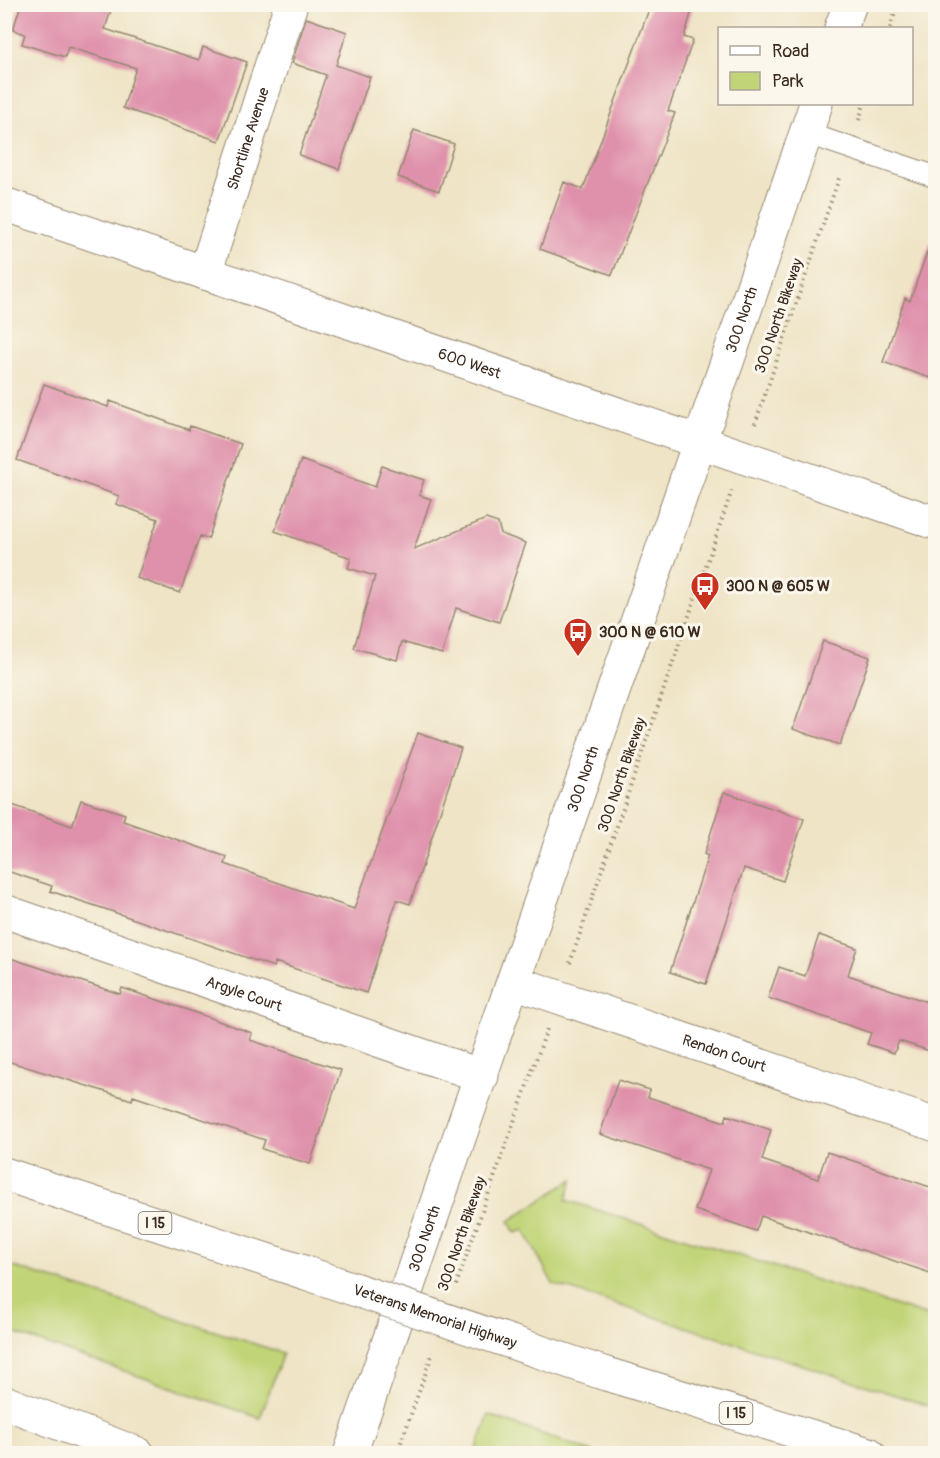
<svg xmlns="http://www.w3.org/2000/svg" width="940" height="1458" font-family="Pangolin,sans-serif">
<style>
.green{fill:#c1d477;stroke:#7e7f4a;stroke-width:1.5}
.building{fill:#df91ab}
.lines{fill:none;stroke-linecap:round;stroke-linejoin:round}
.lane-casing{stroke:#958772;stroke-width:23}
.street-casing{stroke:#958772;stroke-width:35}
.secondary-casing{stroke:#958772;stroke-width:35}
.highway-casing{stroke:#958772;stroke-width:35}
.path{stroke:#958772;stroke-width:4;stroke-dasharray:1.5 4.5;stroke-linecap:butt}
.lane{stroke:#fff;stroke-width:21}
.street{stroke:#fff;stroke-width:33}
.secondary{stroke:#fff;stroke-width:33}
.highway{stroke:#fff;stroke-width:33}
.highway-bridge-casing{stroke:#958772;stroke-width:35;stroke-linecap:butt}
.highway-bridge{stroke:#fff;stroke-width:33}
.labels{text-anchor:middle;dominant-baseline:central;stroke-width:6;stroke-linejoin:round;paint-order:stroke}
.shield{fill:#fbf7ec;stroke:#75685c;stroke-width:1.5}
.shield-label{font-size:14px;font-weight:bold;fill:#3b2a1e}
.street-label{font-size:15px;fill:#3b2a1e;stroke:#fbf7ec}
.poi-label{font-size:15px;font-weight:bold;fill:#3b2a1e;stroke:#fbf7ec;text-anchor:start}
</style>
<rect width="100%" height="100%" fill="#fbf7ec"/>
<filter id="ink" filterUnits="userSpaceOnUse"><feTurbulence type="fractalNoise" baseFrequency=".0167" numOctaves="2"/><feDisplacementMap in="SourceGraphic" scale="12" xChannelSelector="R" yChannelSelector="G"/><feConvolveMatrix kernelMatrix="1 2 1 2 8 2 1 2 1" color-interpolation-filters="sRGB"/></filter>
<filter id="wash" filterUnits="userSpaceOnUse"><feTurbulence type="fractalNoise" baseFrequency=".008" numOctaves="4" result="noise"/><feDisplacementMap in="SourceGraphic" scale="24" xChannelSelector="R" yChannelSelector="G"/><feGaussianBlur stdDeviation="1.35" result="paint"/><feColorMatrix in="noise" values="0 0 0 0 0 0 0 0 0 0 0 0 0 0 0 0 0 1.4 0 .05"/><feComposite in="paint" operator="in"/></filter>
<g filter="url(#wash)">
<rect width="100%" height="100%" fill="#efe4c6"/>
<!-- green -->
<path class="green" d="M 573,1179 L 566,1200 L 935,1318 L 935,1408 L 553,1284 L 524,1230 L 515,1233 L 509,1221 Z
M 5,1264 L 283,1353 L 260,1418 L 5,1330 Z
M 489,1415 L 595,1453 L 475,1453 Z"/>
<g id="blocks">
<!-- building -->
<path class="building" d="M 21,4 L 113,4 L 105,29 L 199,60 L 203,47 L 247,62 L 219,141 L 123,108 L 136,68 L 68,47 L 65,57 L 22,44 L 25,34 L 13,30 Z
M 651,4 L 694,4 L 684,37 L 693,40 L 668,111 L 675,113 L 612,275 L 540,249 L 564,182 L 583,189 Z
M 306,18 L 347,32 L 336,65 L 370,77 L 339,169 L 299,155 L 326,75 L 292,63 Z
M 414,130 L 454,144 L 439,191 L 398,177 Z
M 931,241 L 936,242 L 936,380 L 883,362 L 905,298 L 910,301 Z
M 44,384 L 108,407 L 110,401 L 189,430 L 190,426 L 241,444 L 208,539 L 200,536 L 180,593 L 137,578 L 158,519 L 116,504 L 119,496 L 17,460 Z
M 301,460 L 375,487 L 382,466 L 424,480 L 419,495 L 431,499 L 414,549 L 486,519 L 498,523 L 501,534 L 526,543 L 499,622 L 456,608 L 442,654 L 402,642 L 397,660 L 354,648 L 375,576 L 348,568 L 351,558 L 275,531 Z
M 823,641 L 870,657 L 840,745 L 793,729 Z
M 418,733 L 461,748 L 410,904 L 397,900 L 366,993 L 275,962 L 274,967 L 99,907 L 50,891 L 52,886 L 4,870 L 4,802 L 72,826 L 81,800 L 125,814 L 123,821 L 227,857 L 225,864 L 354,909 Z
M 724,792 L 804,819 L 783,881 L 744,868 L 706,984 L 670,972 L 708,856 L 704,854 Z
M 819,935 L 857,948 L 848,975 L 936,1005 L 936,1034 L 930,1051 L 899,1041 L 894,1053 L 867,1044 L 871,1033 L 768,998 L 779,967 L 805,976 Z
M 4,956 L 120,994 L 122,988 L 182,1008 L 252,1033 L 250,1040 L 341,1070 L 310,1164 L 262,1149 L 265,1140 L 133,1096 L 132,1100 L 4,1060 Z
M 618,1080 L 650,1090 L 648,1097 L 725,1122 L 727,1115 L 771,1130 L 762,1160 L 818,1179 L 827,1152 L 936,1189 L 936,1275 L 761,1216 L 756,1231 L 695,1210 L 709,1170 L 600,1134 Z"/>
</g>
</g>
<g filter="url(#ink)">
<use href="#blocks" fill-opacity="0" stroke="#958772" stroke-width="1.5"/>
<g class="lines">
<!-- lane casing -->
<g class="lane-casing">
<path id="lane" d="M 806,133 L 936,177"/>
</g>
<!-- street casing -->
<g class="street-casing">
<g id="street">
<path id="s1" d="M 4,204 L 936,523"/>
<path id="s2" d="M 205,273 L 291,4"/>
<path id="s3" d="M 4,911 L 482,1076"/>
<path id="s4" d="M 514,982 L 936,1125"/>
</g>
</g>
<!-- secondary casing -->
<g class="secondary-casing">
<g id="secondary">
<path d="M 841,28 L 850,4"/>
<path id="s5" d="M 350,1454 L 816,104"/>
</g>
</g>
<!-- highway casing -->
<g class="highway-casing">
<path id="highway" d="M 4,1174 L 306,1273
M 603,1373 L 869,1454
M 4,1402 L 138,1454"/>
</g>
<!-- path -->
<path class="path" d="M 890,28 L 898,4
M 859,120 L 864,104
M 755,424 L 840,175
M 570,963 L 732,490
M 456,1285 L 547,1029
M 397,1454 L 433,1352"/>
<!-- lane -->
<use href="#lane" class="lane"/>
<!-- street -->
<use href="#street" class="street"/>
<!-- secondary -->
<use href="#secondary" class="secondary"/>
<!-- highway -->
<use href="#highway" class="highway"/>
<!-- highway-bridge casing -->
<g class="highway-bridge-casing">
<g id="highway-bridge">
<path id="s6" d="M 306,1273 L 603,1373"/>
</g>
</g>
<!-- highway-bridge -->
<use href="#highway-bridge" class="highway-bridge"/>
</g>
</g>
<!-- icons -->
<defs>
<g id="bus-pin" transform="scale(1.5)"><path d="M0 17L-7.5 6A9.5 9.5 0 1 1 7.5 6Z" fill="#c8321e" stroke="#fbf7ec"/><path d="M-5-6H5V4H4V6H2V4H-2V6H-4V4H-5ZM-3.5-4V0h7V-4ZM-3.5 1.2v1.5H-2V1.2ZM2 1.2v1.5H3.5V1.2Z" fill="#fff"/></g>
</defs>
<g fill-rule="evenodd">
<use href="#bus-pin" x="705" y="586"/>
<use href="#bus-pin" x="578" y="632"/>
</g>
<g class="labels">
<!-- shield labels -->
<g class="shield">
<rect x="138.5" y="1212" width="33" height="22" rx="4.5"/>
<rect x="719.5" y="1402" width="33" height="22" rx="4.5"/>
</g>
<g class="shield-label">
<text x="155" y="1223">I 15</text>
<text x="736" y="1413">I 15</text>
</g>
<!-- street labels -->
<g class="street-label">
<text stroke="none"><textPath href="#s2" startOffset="141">Shortline Avenue</textPath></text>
<text transform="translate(779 316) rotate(-71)">300 North Bikeway</text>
<text stroke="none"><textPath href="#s5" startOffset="1200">300 North</textPath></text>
<text stroke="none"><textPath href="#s1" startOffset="492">600 West</textPath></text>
<text transform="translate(622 775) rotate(-71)">300 North Bikeway</text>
<text stroke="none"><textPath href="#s5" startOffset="714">300 North</textPath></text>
<text stroke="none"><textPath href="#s3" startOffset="254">Argyle Court</textPath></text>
<text stroke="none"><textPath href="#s4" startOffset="222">Rendon Court</textPath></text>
<text transform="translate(462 1234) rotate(-71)">300 North Bikeway</text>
<text stroke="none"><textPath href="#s5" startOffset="228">300 North</textPath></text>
<text stroke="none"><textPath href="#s6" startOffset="136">Veterans Memorial Highway</textPath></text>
</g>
<!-- poi labels -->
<g class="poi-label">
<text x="726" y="586">300 N @ 605 W</text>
<text x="599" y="632">300 N @ 610 W</text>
</g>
</g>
<!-- margin -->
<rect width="940" height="1458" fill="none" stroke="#fbf7ec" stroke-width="24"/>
<!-- legend -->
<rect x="718" y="27" width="195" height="78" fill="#fbf7ec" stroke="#aea59a" stroke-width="1.5"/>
<rect x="730" y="46" width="30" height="9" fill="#ffffff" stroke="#aea59a" stroke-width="1.5"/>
<text x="772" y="57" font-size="18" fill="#3b2a1e">Road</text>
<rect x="730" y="72" width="30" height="18" fill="#c1d477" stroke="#aea59a" stroke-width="1.5"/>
<text x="772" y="87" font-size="18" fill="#3b2a1e">Park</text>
</svg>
